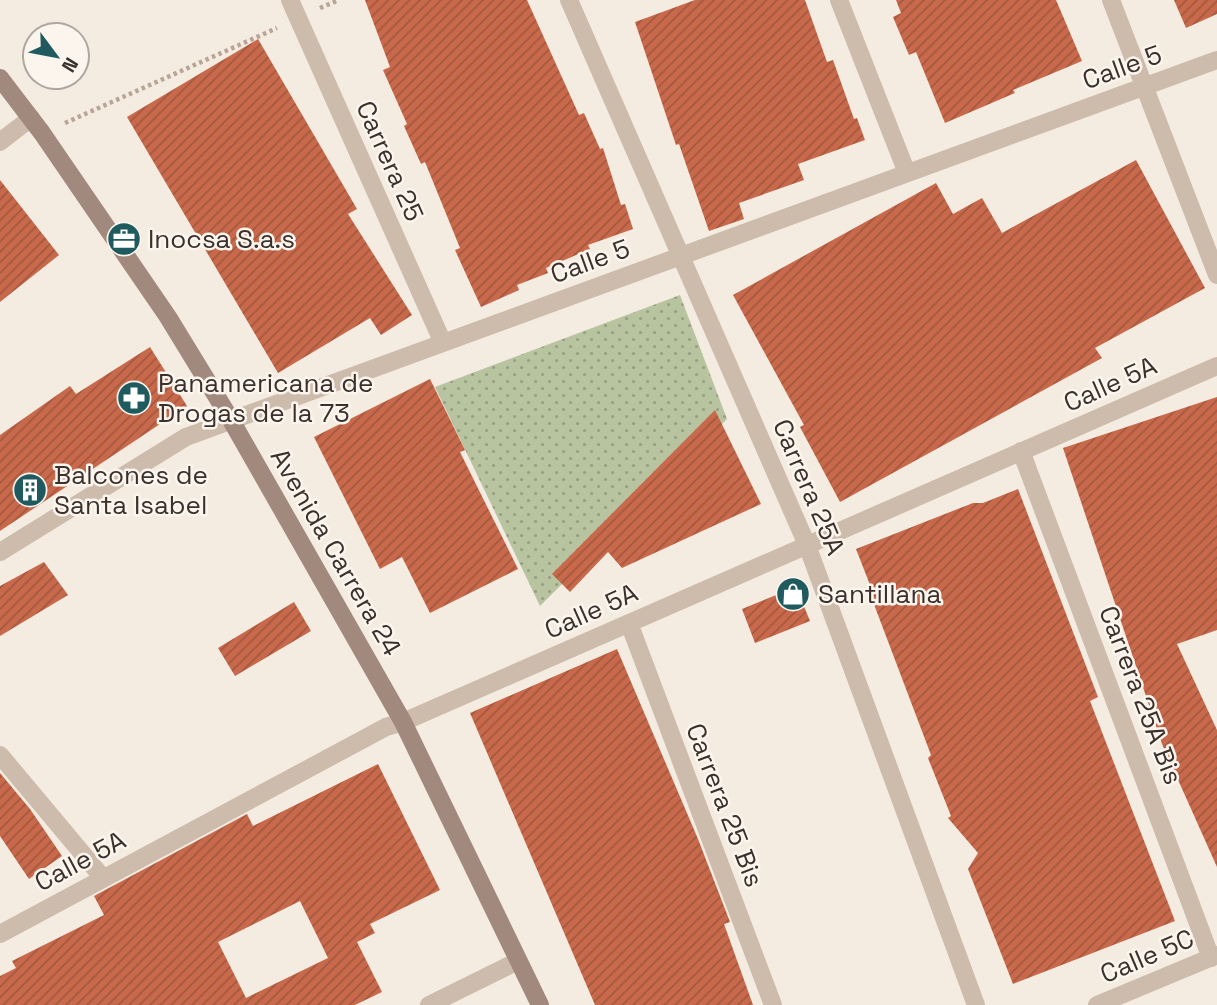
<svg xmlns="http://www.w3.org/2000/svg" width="1217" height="1005" font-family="'Space Grotesk',sans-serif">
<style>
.park{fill:url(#park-dots)}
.building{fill:url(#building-hatch);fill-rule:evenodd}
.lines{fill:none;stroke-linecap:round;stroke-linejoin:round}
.path{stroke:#b9a596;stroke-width:4.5;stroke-dasharray:3.5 3.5;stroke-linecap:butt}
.minor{stroke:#cdbbac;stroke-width:18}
.secondary{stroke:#a18a7d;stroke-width:18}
.labels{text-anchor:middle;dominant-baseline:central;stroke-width:5;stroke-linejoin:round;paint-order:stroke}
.street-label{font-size:26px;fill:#3b302b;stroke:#fbf5ee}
.poi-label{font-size:26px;fill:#3b302b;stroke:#fbf5ee;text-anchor:start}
</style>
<defs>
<pattern id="park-dots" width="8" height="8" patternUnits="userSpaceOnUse" patternTransform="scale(1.75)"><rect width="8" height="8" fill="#b8c4a0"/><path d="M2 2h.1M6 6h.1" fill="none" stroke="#97a083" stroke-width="1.8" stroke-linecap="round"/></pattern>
<pattern id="building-hatch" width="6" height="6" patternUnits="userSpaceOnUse" patternTransform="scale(1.75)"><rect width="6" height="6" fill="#c8694b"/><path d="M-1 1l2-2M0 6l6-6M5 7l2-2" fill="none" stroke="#a4573f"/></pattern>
</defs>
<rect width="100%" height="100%" fill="#f4ebe1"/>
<!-- park -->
<path class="park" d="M 680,295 L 727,419 L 540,606 L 435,387 Z"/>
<!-- building -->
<path class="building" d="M 365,0 L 527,0 L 579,115 L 584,113 L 600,149 L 603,148 L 621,205 L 625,204 L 633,229 L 588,245 L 590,249 L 546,268 L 548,273 L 517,285 L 519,290 L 481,307 L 455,250 L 460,248 L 425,162 L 421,164 L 404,126 L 407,124 L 383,70 L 390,67 Z
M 695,0 L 805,0 L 827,62 L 833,60 L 854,119 L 857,118 L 865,140 L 798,164 L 804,180 L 739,203 L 744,219 L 709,231 L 679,144 L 676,145 L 635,22 Z
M 896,0 L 1056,0 L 1082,61 L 1013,90 L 1015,93 L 945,123 L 916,52 L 909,55 L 893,17 L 901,13 Z
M 1174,0 L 1217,0 L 1217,14 L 1186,28 Z
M 258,39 L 357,209 L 348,214 L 412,315 L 381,335 L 370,318 L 278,373 L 127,117 Z
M 1136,160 L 1205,288 L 1095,348 L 1102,358 L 840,502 L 800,427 L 804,425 L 733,295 L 936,183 L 953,214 L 982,198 L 1002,233 Z
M 0,180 L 59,255 L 0,302 Z
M 150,347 L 187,406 L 0,531 L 0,435 L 70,386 L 76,394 Z
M 430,379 L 465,450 L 460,452 L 518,569 L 430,613 L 402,557 L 380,569 L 314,437 Z
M 1217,397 L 1217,630 L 1177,644 L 1217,730 L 1217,867 L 1162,744 L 1063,448 Z
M 715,410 L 761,504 L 622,568 L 608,552 L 570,592 L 552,574 Z
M 1018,489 L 1098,697 L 1090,701 L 1175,921 L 1013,984 L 968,869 L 978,853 L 948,818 L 951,816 L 928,758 L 931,755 L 875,607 L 872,590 L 856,549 L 973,503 L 983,503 Z
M 44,562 L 68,595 L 0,636 L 0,586 Z
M 796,587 L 810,621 L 755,643 L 742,609 Z
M 294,602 L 311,631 L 235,676 L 218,648 Z
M 617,649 L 698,839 L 730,922 L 724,924 L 753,1005 L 595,1005 L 470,713 Z
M 378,764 L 440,890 L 370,924 L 375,933 L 357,942 L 382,992 L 355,1005 L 0,1005 L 0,976 L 16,968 L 12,961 L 104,915 L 94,896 L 247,814 L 253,826 ZM 300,901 L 328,958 L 246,998 L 218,942 Z
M 0,773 L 30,809 L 62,856 L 29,879 L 0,836 Z"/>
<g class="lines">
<!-- path -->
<path class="path" d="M 320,8 L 339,0
M 65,123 L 277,28"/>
<!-- minor -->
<path class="minor" d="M 290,0 L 443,343
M 569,0 L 807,545 L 976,1005
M 839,0 L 907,173
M 1111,0 L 1217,275
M 0,142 L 31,118
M 1021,451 L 1211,958
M 0,552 L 186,437 L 1217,60
M 629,623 L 773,1005
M 0,755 L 103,878
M 0,934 L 386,727 L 403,722 L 1217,366
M 429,1005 L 518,961
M 1097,1005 L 1217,955"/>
<!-- secondary -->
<path class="secondary" d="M 0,78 L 42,133 L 168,317 L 231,420 L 403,722 L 540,1005"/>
</g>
<!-- icons -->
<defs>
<g id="office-disc" transform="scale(1.75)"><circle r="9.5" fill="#1f5a5e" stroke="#fbf5ee"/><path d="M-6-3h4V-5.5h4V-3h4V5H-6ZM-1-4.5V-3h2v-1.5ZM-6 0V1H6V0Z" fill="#fff"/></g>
<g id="pharmacy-disc" transform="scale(1.75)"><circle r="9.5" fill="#1f5a5e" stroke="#fbf5ee"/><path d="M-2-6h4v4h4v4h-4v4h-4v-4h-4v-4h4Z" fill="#fff"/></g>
<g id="building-disc" transform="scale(1.75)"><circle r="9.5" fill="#1f5a5e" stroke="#fbf5ee"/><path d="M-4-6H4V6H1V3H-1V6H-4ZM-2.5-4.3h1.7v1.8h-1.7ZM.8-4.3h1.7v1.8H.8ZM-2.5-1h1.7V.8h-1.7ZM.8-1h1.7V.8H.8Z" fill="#fff"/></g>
<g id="shop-disc" transform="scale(1.75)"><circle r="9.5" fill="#1f5a5e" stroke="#fbf5ee"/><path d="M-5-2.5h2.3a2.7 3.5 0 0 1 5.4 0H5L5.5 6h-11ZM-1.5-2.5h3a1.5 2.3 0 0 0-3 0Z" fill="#fff"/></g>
</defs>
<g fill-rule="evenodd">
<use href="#office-disc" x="124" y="239"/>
<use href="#pharmacy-disc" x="134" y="398"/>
<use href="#building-disc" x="30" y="490"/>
<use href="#shop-disc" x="793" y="594"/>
</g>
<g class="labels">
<!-- street labels -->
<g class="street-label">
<text transform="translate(1122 67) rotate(-20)">Calle 5</text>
<text transform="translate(390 161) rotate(66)">Carrera 25</text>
<text transform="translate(590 261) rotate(-20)">Calle 5</text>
<text transform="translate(1110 384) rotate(-24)">Calle 5A</text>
<text transform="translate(809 487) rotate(67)">Carrera 25A</text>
<text transform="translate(336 552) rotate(60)">Avenida Carrera 24</text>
<text transform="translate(591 611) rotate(-24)">Calle 5A</text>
<text transform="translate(1141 695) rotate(69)">Carrera 25A Bis</text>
<text transform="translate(725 805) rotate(69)">Carrera 25 Bis</text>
<text transform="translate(80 861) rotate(-28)">Calle 5A</text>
<text transform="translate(1147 956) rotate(-23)">Calle 5C</text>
</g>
<!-- poi labels -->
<g class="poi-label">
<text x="148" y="239">Inocsa S.a.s</text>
<text x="158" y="383">Panamericana de<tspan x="158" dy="30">Drogas de la 73</tspan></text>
<text x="54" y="475">Balcones de<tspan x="54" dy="30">Santa Isabel</tspan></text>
<text x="818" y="594">Santillana</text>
</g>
</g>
<!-- north arrow -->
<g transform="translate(56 56) rotate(122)"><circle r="33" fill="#fbf5ee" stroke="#aea6a0" stroke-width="2"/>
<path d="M0-5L12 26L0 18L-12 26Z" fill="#1f5a5e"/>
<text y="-10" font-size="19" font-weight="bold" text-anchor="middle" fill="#3b302b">N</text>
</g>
</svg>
